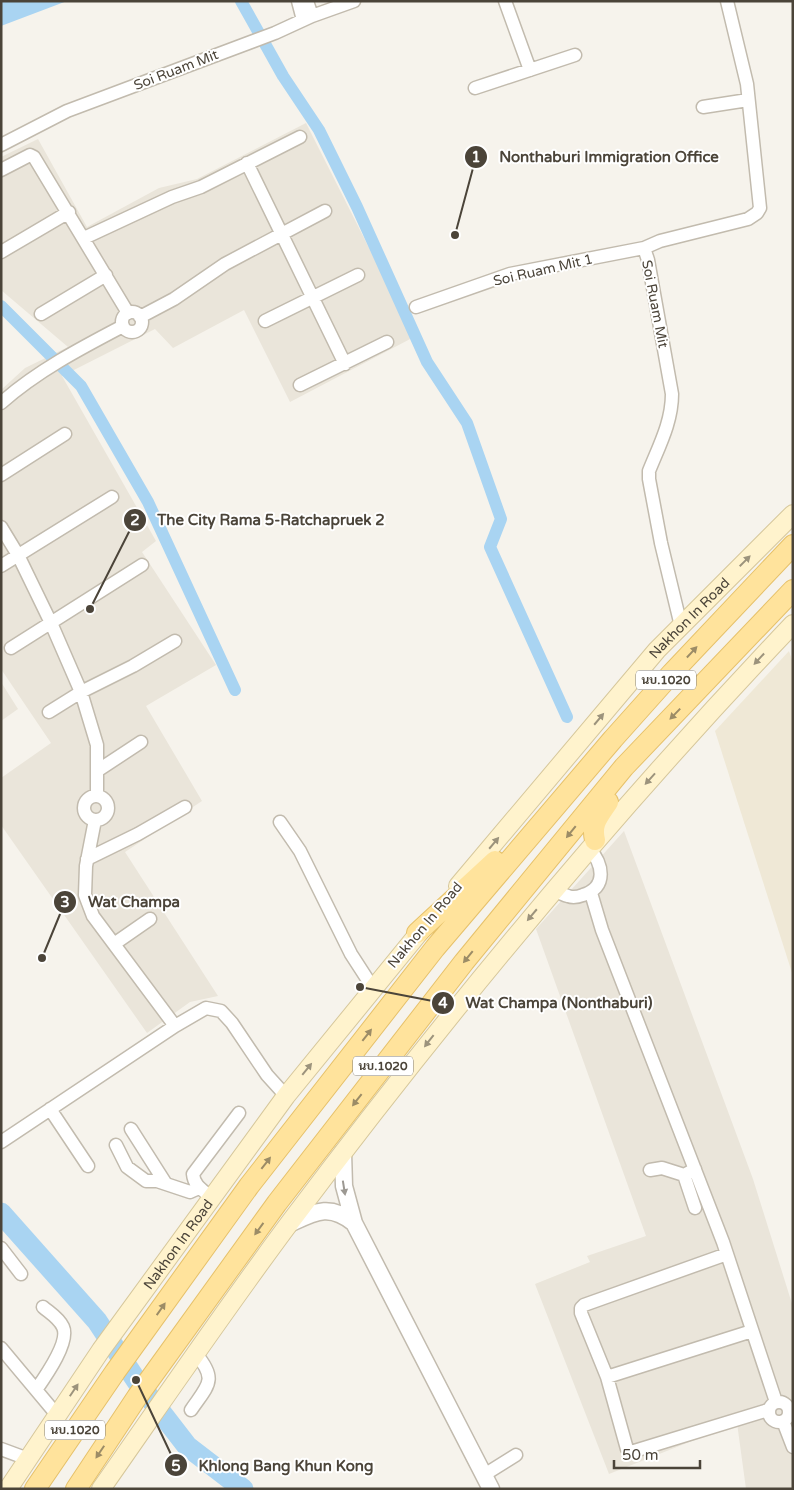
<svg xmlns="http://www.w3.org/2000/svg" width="794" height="1490" font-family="'Varela Round',Sarabun,sans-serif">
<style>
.residential{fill:#eae5da}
.education{fill:#efe8d6}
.water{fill:#a9d4f2}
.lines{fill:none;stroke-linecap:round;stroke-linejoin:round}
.canal{stroke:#a9d4f2;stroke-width:12}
.river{stroke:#a9d4f2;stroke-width:21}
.minor-casing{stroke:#c2bbae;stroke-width:15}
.tertiary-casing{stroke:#c2bbae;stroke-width:19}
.secondary-casing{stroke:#d6c79b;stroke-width:20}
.primary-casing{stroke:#e6c16a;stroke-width:22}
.minor{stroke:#fff;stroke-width:12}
.tertiary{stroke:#fff;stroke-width:16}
.secondary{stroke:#fff3cd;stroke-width:18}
.primary{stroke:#ffe39c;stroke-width:20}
.oneway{fill:#9c937c}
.oneway2{fill:#9c8c66}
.oneway3{fill:#9c9892}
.labels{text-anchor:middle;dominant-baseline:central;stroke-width:4;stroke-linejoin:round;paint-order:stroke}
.shield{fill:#fff;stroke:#817c74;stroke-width:1}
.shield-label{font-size:12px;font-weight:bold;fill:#4b4439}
.street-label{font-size:14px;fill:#4b4439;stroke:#fff}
.leader{fill:none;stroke:#4b4439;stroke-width:2}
.callout-dot{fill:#4b4439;stroke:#fff;stroke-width:2}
.mark-label{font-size:15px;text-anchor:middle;font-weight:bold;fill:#fff}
.callout-label{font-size:15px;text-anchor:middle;font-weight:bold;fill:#4b4439;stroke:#fff;stroke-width:4;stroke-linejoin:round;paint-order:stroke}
</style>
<rect width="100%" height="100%" fill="#f6f3ec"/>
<!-- residential -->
<path class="residential" d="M 306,123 L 414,337 L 290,402 L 244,310 L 173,348 L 155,329 L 62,376 L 156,541 L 142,552 L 216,665 L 146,706 L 202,801 L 125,852 L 218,996 L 190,1002 L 147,1033 L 1,825 L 1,778 L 51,743 L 1,669 L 1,390 L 25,368 L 68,347 L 1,290 L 1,157 L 38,139 L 87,227 L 159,188 L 197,179 Z
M 1,682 L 18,709 L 1,721 Z
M 624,831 L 753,1179 L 793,1307 L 793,1489 L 746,1489 L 737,1423 L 609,1474 L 535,1284 L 590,1262 L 587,1256 L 646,1236 L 536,929 Z"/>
<!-- education -->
<path class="education" d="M 789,651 L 793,663 L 793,976 L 715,731 Z"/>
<!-- water -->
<path class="water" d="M 1,1 L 67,1 L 1,26 Z"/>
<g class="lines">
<!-- canal -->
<path class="canal" d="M 241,1 L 283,76 L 319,130 L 357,207 L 427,362 L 467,423 L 501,519 L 490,547 L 567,717
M 1,306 L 81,386 L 148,502 L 235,690"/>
<!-- river -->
<path class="river" d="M 1,1213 L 97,1321 L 136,1380 L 187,1446 L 243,1489"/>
<!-- minor casing -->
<g class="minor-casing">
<path id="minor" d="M 298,1 L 303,20
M 307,1 L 312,16
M 505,1 L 530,70
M 475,88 L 575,55
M 703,107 L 748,100
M 1,145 L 67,111 L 275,33 L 312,16 L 354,1
M 247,163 L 345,364
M 1,170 L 30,155 L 34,157 L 128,313
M 84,238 L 172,197 L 201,187 L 300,137
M 1,252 L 69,212
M 416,307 L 510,274 L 644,248
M122 322a10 10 0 1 1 20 0a10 10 0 1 1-20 0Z
M 41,314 L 106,275
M 140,317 L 174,299 L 225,264 L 325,211
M 265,321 L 358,275
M 300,385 L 387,342
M 1,403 C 37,371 81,348 123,326
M 1,475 L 65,434
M 1,527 L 18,555 L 51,623 L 81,692 L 97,745 L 97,796
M 1,566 L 112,497
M 681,626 L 661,543 L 649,479 L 649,471 C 659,446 672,422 672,394 L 648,260 L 644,248 L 660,241 L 748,219 L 757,213 L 760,208 L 747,84 L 727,1
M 11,648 L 142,565
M 49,712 L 81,692 L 133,666 L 175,641
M 97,771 L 141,742
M84 808a12 12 0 1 1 24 0a12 12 0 1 1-24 0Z
M 95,820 L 86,866 L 85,895 L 93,916 L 175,1026
M 280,822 L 300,851 L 351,954 L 373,988
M 87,859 L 138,834 L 185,807
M 553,889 C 558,892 563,895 568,896 C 573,898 578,897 583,895 C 608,887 603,864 589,848
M 591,893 L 602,930 L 723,1242 L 776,1402
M 114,944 L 150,919
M 50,1109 L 88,1166
M 131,1129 L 166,1184
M 1,1142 L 175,1026 L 206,1008 L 221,1011 L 232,1023 L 267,1075 L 286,1096
M 116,1145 L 127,1167 L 146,1181 L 157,1181 L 190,1192 L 199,1188
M 650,1170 L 662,1168 L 684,1175 L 695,1169
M 684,1175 L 695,1208
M 211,1197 C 203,1190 194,1186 193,1174 L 239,1113
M 1,1248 L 21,1274
M 727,1254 L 584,1305 L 581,1308 L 581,1313 L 607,1377 L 627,1449 L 631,1452 L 768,1410
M 1,1348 L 57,1415
M 607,1377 L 752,1331
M 36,1390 C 45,1377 70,1342 63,1327 C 59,1318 50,1313 43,1307
M769 1412a10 10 0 1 1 20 0a10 10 0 1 1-20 0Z
M 191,1410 C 208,1385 218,1380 196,1354
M 783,1421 L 793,1447
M 1,1449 L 28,1459
M 484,1475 L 516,1455"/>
</g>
<!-- tertiary casing -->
<g class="tertiary-casing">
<path id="tertiary" d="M 343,1152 L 344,1186 L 354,1223 L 491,1489
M 289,1224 C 315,1212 329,1203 354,1223"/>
</g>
<!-- secondary casing -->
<g class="secondary-casing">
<g id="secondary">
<path id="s1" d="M 458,886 L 657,650 L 793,514"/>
<path id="s2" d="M 8,1489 L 101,1350 L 286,1096 L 427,923"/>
<path d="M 101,1489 C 164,1399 226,1308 291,1221 C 448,1012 613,813 793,624"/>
</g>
</g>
<!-- primary casing -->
<g class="primary-casing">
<path id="primary" d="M 595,840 C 591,823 599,816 608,802
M 417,933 L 495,861
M 35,1489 L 115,1372 L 249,1186 L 435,948 L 613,739 L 672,673 L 793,545
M 76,1489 L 137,1397 L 277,1203 L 464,962 L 624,767 L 793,590"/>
</g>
<!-- minor -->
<use href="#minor" class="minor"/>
<!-- tertiary -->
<use href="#tertiary" class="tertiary"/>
<!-- secondary -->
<use href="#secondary" class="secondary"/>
<!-- primary -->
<use href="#primary" class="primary"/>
</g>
<!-- one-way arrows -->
<defs><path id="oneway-solid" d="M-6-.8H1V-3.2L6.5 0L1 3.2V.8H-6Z" transform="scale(1.25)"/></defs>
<g class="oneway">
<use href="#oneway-solid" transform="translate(745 561) rotate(-45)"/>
<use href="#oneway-solid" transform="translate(759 659) rotate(133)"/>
<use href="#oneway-solid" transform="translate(599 719) rotate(-50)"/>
<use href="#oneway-solid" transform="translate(650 779) rotate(132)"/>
<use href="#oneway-solid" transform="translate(494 843) rotate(-50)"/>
<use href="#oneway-solid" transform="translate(532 915) rotate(130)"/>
<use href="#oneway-solid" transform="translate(429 1041) rotate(128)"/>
<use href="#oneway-solid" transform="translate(307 1069) rotate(-51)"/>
<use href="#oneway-solid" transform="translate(74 1390) rotate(-56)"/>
</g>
<g class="oneway2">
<use href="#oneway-solid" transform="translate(692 652) rotate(-47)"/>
<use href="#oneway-solid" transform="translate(675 714) rotate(134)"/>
<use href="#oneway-solid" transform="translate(571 832) rotate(129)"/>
<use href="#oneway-solid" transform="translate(468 957) rotate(129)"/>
<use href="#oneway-solid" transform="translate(367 1035) rotate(-52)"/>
<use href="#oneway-solid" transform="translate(357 1100) rotate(128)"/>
<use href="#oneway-solid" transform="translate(266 1163) rotate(-52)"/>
<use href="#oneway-solid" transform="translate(259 1229) rotate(126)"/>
<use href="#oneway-solid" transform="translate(161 1309) rotate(-55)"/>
<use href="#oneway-solid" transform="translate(100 1452) rotate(124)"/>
</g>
<use class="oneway3" href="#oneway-solid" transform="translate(344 1188) rotate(81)"/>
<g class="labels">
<!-- shield labels -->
<g class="shield">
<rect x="636" y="670.5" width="60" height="19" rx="4"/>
<rect x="353" y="1056.5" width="60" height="19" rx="4"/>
<rect x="45" y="1420.5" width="60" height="19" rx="4"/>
</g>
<g class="shield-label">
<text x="666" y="680">นบ.1020</text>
<text x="383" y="1066">นบ.1020</text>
<text x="75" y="1430">นบ.1020</text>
</g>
<!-- street labels -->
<g class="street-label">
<text transform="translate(176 70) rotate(-21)">Soi Ruam Mit</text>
<text transform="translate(543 270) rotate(-13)">Soi Ruam Mit 1</text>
<text transform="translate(655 304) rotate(79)">Soi Ruam Mit</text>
<text stroke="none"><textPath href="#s1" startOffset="354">Nakhon In Road</textPath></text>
<text transform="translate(425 925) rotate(-50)">Nakhon In Road</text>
<text stroke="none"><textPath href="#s2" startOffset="298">Nakhon In Road</textPath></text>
</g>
</g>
<!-- callouts -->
<path class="leader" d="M455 235L476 157M90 609L135 520M42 958L65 902M360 987L443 1003M136 1380L176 1465"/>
<g class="callout-dot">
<circle cx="455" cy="235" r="5"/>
<circle cx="90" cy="609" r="5"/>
<circle cx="42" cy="958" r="5"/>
<circle cx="360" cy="987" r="5"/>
<circle cx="136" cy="1380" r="5"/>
<circle cx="476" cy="157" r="12"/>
<circle cx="135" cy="520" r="12"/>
<circle cx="65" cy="902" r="12"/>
<circle cx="443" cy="1003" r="12"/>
<circle cx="176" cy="1465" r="12"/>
</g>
<g class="mark-label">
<text x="476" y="162">1</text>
<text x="135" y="525">2</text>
<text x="65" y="907">3</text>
<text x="443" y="1008">4</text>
<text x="176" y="1471">5</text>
</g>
<g class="callout-label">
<text x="609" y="162">Nonthaburi Immigration Office</text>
<text x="271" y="525">The City Rama 5-Ratchapruek 2</text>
<text x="134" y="907">Wat Champa</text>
<text x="559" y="1008">Wat Champa (Nonthaburi)</text>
<text x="286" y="1471">Khlong Bang Khun Kong</text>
</g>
<!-- border -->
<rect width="794" height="1490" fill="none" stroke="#4b4439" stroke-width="5"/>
<!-- scale -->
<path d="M614 1460v8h86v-8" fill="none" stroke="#4b4439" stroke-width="2.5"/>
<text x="622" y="1460" font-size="15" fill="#4b4439" stroke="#ffffff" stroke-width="4" paint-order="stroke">50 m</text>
</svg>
